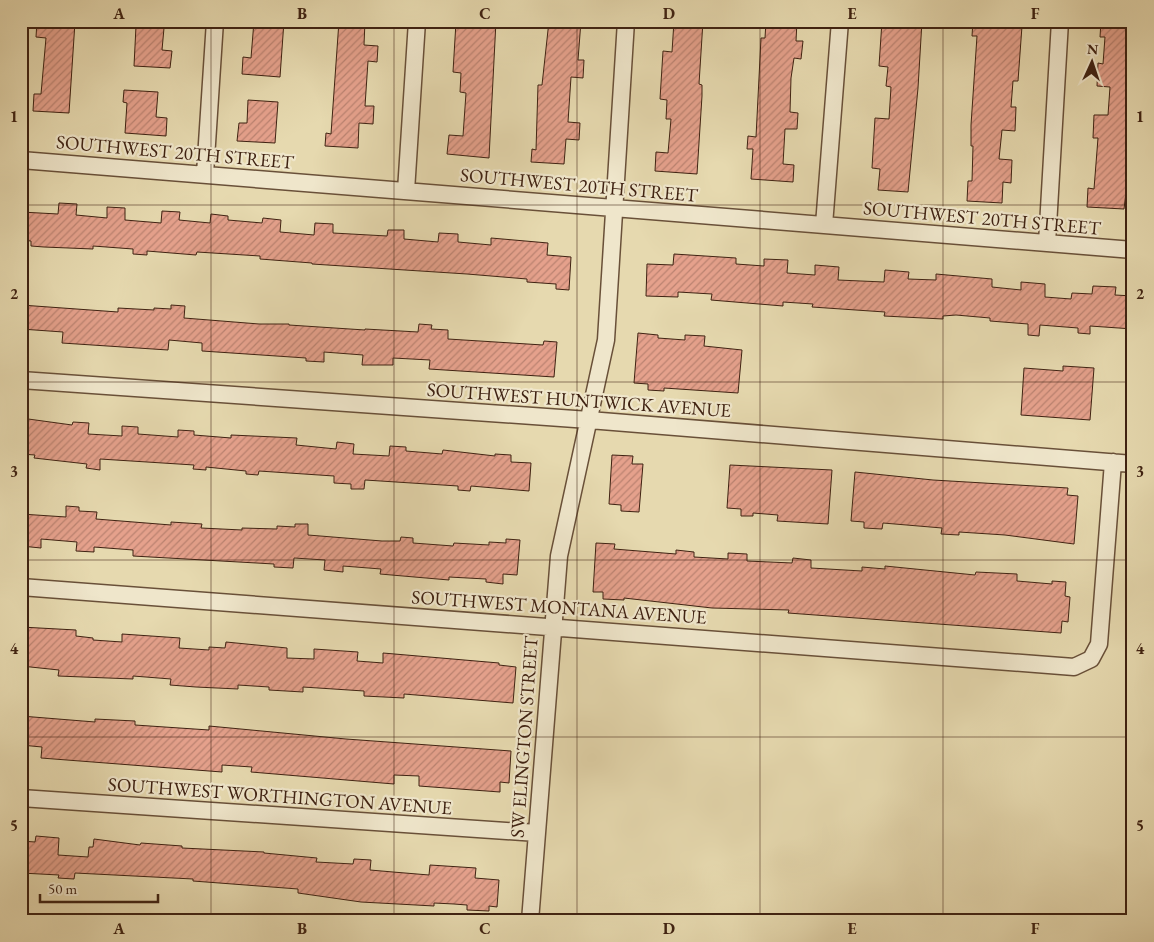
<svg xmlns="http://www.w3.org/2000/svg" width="1154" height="942" font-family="'EB Garamond',serif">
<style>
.building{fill:url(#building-hatch);stroke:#3f2212}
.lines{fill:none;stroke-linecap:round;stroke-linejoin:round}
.minor-casing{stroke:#695039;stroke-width:19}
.minor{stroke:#efe6cb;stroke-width:16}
.grid{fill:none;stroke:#3f2212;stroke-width:1;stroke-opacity:0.55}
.labels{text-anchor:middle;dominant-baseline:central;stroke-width:4.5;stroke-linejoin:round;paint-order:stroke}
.street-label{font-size:19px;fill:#3f2212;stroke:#efe6cb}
.neatline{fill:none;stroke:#3f2212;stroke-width:2}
.grid-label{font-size:16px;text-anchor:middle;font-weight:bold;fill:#3f2212}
</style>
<defs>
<pattern id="building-hatch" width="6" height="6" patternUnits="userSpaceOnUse" patternTransform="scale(1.25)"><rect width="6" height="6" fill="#e5a18c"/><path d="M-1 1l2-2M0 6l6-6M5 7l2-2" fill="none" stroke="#bb8371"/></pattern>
</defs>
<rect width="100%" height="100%" fill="#e6d9af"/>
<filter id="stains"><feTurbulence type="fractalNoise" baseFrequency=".004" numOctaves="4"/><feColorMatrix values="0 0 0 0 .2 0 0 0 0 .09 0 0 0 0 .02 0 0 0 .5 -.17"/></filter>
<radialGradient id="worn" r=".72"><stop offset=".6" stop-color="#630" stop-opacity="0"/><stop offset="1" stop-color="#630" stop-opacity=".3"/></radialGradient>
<!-- building -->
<path class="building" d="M 37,21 L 75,22 L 69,113 L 33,111 L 34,94 L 41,94 L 46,38 L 36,37 Z
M 254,21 L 284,21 L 280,77 L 242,74 L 243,57 L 251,58 Z
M 339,21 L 365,21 L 364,45 L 378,46 L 377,62 L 368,61 L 365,106 L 374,106 L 373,124 L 359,123 L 358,148 L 325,146 L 326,133 L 331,134 Z
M 464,21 L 496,21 L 489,158 L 447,154 L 449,135 L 463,136 L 466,93 L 460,92 L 461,73 L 453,72 L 456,22 L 463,23 Z
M 549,21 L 581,21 L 578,60 L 584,60 L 583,78 L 571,77 L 568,122 L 580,123 L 579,140 L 566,139 L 564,164 L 531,162 L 532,149 L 536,150 L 538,85 L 542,85 Z
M 674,21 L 703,21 L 699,84 L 702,85 L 702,96 L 697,174 L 655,171 L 656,152 L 668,153 L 671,119 L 666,119 L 667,100 L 660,99 L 663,51 L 672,52 Z
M 766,21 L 797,21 L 796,41 L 803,41 L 801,59 L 794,58 L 791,78 L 790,112 L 798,113 L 797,129 L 785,129 L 783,164 L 794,165 L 793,182 L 751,179 L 753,149 L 747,149 L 748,136 L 756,137 L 761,38 L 765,38 Z
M 882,21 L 922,21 L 918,88 L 908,192 L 878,190 L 880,169 L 872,168 L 875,118 L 889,119 L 891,87 L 886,86 L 888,67 L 879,66 Z
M 973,21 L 1010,21 L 1009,26 L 1022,26 L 1018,81 L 1013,81 L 1011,107 L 1016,107 L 1015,131 L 1002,130 L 999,159 L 1012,160 L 1011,183 L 1003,182 L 1002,203 L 967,201 L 968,181 L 972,181 L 973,146 L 971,146 L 971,125 L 977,36 L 972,36 Z
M 1101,21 L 1133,21 L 1133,159 L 1130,159 L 1124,209 L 1087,207 L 1088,188 L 1094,189 L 1098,138 L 1093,138 L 1094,115 L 1108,115 L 1110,87 L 1097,86 L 1098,63 L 1103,64 L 1105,37 L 1100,37 Z
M 136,26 L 164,28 L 162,50 L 172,51 L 170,68 L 134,66 Z
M 124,90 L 158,92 L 156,117 L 167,118 L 166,136 L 125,133 L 127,103 L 123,102 Z
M 248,100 L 278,102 L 275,143 L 237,141 L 239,123 L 247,123 Z
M 59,203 L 77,204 L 76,215 L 107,218 L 107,207 L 125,208 L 125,220 L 161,223 L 162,211 L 180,212 L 179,220 L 210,223 L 211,214 L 228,216 L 228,220 L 262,223 L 263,218 L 281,220 L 280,232 L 314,235 L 315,223 L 333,224 L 333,233 L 387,236 L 388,230 L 404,230 L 404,239 L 438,242 L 439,233 L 458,234 L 458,242 L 491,245 L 491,238 L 548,243 L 547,255 L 571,257 L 569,290 L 556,289 L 556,284 L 527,282 L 527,279 L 467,274 L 312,264 L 312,263 L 260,259 L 260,256 L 197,252 L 196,255 L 147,251 L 147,255 L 133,254 L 133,249 L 93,246 L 93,249 L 44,247 L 31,246 L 31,241 L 21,240 L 21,212 L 58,214 Z
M 674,254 L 736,258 L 736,264 L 764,266 L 764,259 L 788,260 L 787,273 L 815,275 L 815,265 L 839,267 L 838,280 L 884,282 L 885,270 L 909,272 L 908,279 L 936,280 L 936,274 L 992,279 L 992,287 L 1021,290 L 1021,282 L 1045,284 L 1045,297 L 1071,299 L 1072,293 L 1092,294 L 1093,286 L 1116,287 L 1115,295 L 1133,296 L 1133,329 L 1090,326 L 1090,334 L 1078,333 L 1078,328 L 1040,325 L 1039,336 L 1028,335 L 1028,324 L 990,321 L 990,318 L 956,315 L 943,316 L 943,319 L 884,316 L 885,312 L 812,307 L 813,304 L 783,302 L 783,306 L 711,300 L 712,294 L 678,292 L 678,297 L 646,296 L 647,264 L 673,265 Z
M 21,305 L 118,312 L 118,308 L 154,310 L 154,308 L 171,309 L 171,305 L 185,306 L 184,318 L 259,324 L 289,324 L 289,325 L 365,330 L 365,329 L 418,332 L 419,324 L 432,325 L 431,329 L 448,330 L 448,339 L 543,345 L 544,341 L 557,342 L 554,377 L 429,369 L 430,360 L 393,358 L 393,365 L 362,365 L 363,355 L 324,352 L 324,362 L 306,361 L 306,358 L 202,351 L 202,343 L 169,340 L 168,350 L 62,343 L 63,332 L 21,329 Z
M 638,333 L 658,335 L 658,338 L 685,340 L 685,335 L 705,336 L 704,346 L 742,350 L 738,393 L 664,388 L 664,391 L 648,390 L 648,384 L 634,383 Z
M 1063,366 L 1094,368 L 1090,420 L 1021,415 L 1024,368 L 1063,371 Z
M 21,418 L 72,425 L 73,422 L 89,423 L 88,434 L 122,436 L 122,426 L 138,427 L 138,434 L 178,437 L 178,430 L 194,431 L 194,435 L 231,438 L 231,435 L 297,438 L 296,445 L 336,449 L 337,442 L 354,444 L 353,454 L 389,456 L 390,446 L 406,447 L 406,451 L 442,454 L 443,450 L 495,456 L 495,454 L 511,455 L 511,462 L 531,463 L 529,491 L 471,486 L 470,491 L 458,490 L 458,486 L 365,480 L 364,489 L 351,489 L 351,484 L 334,483 L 334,476 L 259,471 L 258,475 L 246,474 L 246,471 L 206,467 L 206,470 L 193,469 L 194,465 L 100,459 L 100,470 L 86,468 L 87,464 L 34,458 L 35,455 L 21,454 Z
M 612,455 L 633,456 L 632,464 L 643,464 L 639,512 L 621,511 L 621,505 L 609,504 Z
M 730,465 L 832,470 L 828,524 L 777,521 L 778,515 L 753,513 L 753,516 L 741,516 L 741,509 L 727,508 Z
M 855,472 L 933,480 L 1068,488 L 1067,495 L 1078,496 L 1074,544 L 1005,535 L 959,532 L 959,535 L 941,534 L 942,528 L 883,523 L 882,529 L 864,528 L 864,522 L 851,521 Z
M 66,506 L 79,507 L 79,511 L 97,512 L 96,519 L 171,525 L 171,522 L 202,524 L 201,528 L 242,530 L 242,528 L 277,529 L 277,526 L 295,527 L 295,524 L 308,524 L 308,535 L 382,541 L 400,541 L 401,537 L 413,538 L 413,543 L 453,546 L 454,543 L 489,545 L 489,542 L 506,543 L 506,539 L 520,540 L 517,575 L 503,574 L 503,584 L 486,582 L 486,579 L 449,577 L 449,580 L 380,574 L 381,569 L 343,566 L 343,572 L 324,570 L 325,560 L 294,558 L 293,568 L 274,567 L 274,564 L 133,556 L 133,550 L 94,547 L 94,552 L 76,551 L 77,542 L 41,539 L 41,548 L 21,546 L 21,514 L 66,517 Z
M 596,543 L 615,544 L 614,549 L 676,554 L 676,550 L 694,552 L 694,557 L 728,559 L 728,553 L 747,554 L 747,561 L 792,563 L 793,558 L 811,560 L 811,568 L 862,571 L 862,567 L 885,569 L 885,566 L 975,575 L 976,572 L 1017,574 L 1017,581 L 1052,584 L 1052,581 L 1066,582 L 1065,596 L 1070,597 L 1068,622 L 1062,621 L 1061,633 L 788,613 L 789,610 L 712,608 L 624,598 L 624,600 L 603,599 L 603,592 L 593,592 Z
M 21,627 L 76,630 L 76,636 L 93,638 L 93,640 L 122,642 L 122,634 L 180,638 L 179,648 L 209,650 L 209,647 L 225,648 L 226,642 L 287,648 L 287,658 L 314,659 L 314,649 L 358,652 L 357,661 L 383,663 L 383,653 L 499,663 L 499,665 L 516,667 L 513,703 L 404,694 L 404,698 L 364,696 L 364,691 L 303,687 L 303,692 L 269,690 L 269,687 L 238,685 L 238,689 L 196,687 L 170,685 L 171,679 L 133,676 L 133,679 L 58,676 L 59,670 L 21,666 Z
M 21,716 L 95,722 L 95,719 L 135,721 L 135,725 L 209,730 L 209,726 L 346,739 L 511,751 L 509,783 L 500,782 L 500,792 L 419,786 L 419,776 L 394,775 L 394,784 L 251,772 L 252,767 L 222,765 L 222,772 L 41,758 L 42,747 L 21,745 Z
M 36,836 L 59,838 L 58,855 L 88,857 L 89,847 L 93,847 L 94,839 L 140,845 L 141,843 L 182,846 L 182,848 L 264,852 L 264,853 L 317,858 L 316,862 L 353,864 L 354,859 L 371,860 L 370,870 L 393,872 L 429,875 L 430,865 L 476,868 L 475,878 L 499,880 L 497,907 L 489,906 L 489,911 L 467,910 L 467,905 L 454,904 L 434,903 L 434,906 L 361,902 L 298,893 L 298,889 L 193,881 L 193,879 L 75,873 L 74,879 L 58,878 L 59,875 L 21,873 L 21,841 L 35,842 Z"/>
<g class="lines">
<!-- minor casing -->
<g class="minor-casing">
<path id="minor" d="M 21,160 L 1133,250
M 205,174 L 215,21
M 406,191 L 417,21
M 824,225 L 840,21
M 1047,243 L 1060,21
M 21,380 L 589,420 L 1133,464
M 21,587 L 1074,667 L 1091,659 L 1099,644 L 1113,462
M 21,798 L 537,833
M 530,921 L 559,556 L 606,340 L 626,21"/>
</g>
<!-- minor -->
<use href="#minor" class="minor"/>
</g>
<!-- grid -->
<path class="grid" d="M 211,21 L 211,921M 394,21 L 394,921M 577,21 L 577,921M 760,21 L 760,921M 943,21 L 943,921M 21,205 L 1133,205M 21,382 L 1133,382M 21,560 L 1133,560M 21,737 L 1133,737"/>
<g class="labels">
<!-- street labels -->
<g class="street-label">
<text transform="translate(175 152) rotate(5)">SOUTHWEST 20TH STREET</text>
<text transform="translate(579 185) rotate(5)">SOUTHWEST 20TH STREET</text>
<text transform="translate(982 218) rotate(5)">SOUTHWEST 20TH STREET</text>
<text transform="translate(579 400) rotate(4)">SOUTHWEST HUNTWICK AVENUE</text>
<text transform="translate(559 607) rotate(4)">SOUTHWEST MONTANA AVENUE</text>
<text transform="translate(524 737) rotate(-86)">SW ELINGTON STREET</text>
<text transform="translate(280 796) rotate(4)">SOUTHWEST WORTHINGTON AVENUE</text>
</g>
</g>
<!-- margin -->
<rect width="1154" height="942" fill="none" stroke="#e6d9af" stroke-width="55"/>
<!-- north arrow -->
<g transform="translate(1092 62) rotate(3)" stroke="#efe6cb" stroke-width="4" paint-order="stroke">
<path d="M0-4L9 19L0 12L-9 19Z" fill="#3f2212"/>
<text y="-8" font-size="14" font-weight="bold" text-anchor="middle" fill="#3f2212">N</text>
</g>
<!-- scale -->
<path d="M40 894v8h118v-8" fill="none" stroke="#3f2212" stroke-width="2.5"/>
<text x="48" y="894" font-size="15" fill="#3f2212" stroke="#efe6cb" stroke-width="4" paint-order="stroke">50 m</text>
<rect x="28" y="28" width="1098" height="886" class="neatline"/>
<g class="grid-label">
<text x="119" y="19">A</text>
<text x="302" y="19">B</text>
<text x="485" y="19">C</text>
<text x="669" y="19">D</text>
<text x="852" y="19">E</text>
<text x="1035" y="19">F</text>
<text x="14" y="122">1</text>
<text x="1140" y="122">1</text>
<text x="14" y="299">2</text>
<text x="1140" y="299">2</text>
<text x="14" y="477">3</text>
<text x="1140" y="477">3</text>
<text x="14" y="654">4</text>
<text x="1140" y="654">4</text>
<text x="14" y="831">5</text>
<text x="1140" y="831">5</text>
<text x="119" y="934">A</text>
<text x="302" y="934">B</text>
<text x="485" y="934">C</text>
<text x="669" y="934">D</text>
<text x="852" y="934">E</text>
<text x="1035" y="934">F</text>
</g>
<rect width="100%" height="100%" filter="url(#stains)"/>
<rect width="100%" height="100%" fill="url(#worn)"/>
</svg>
